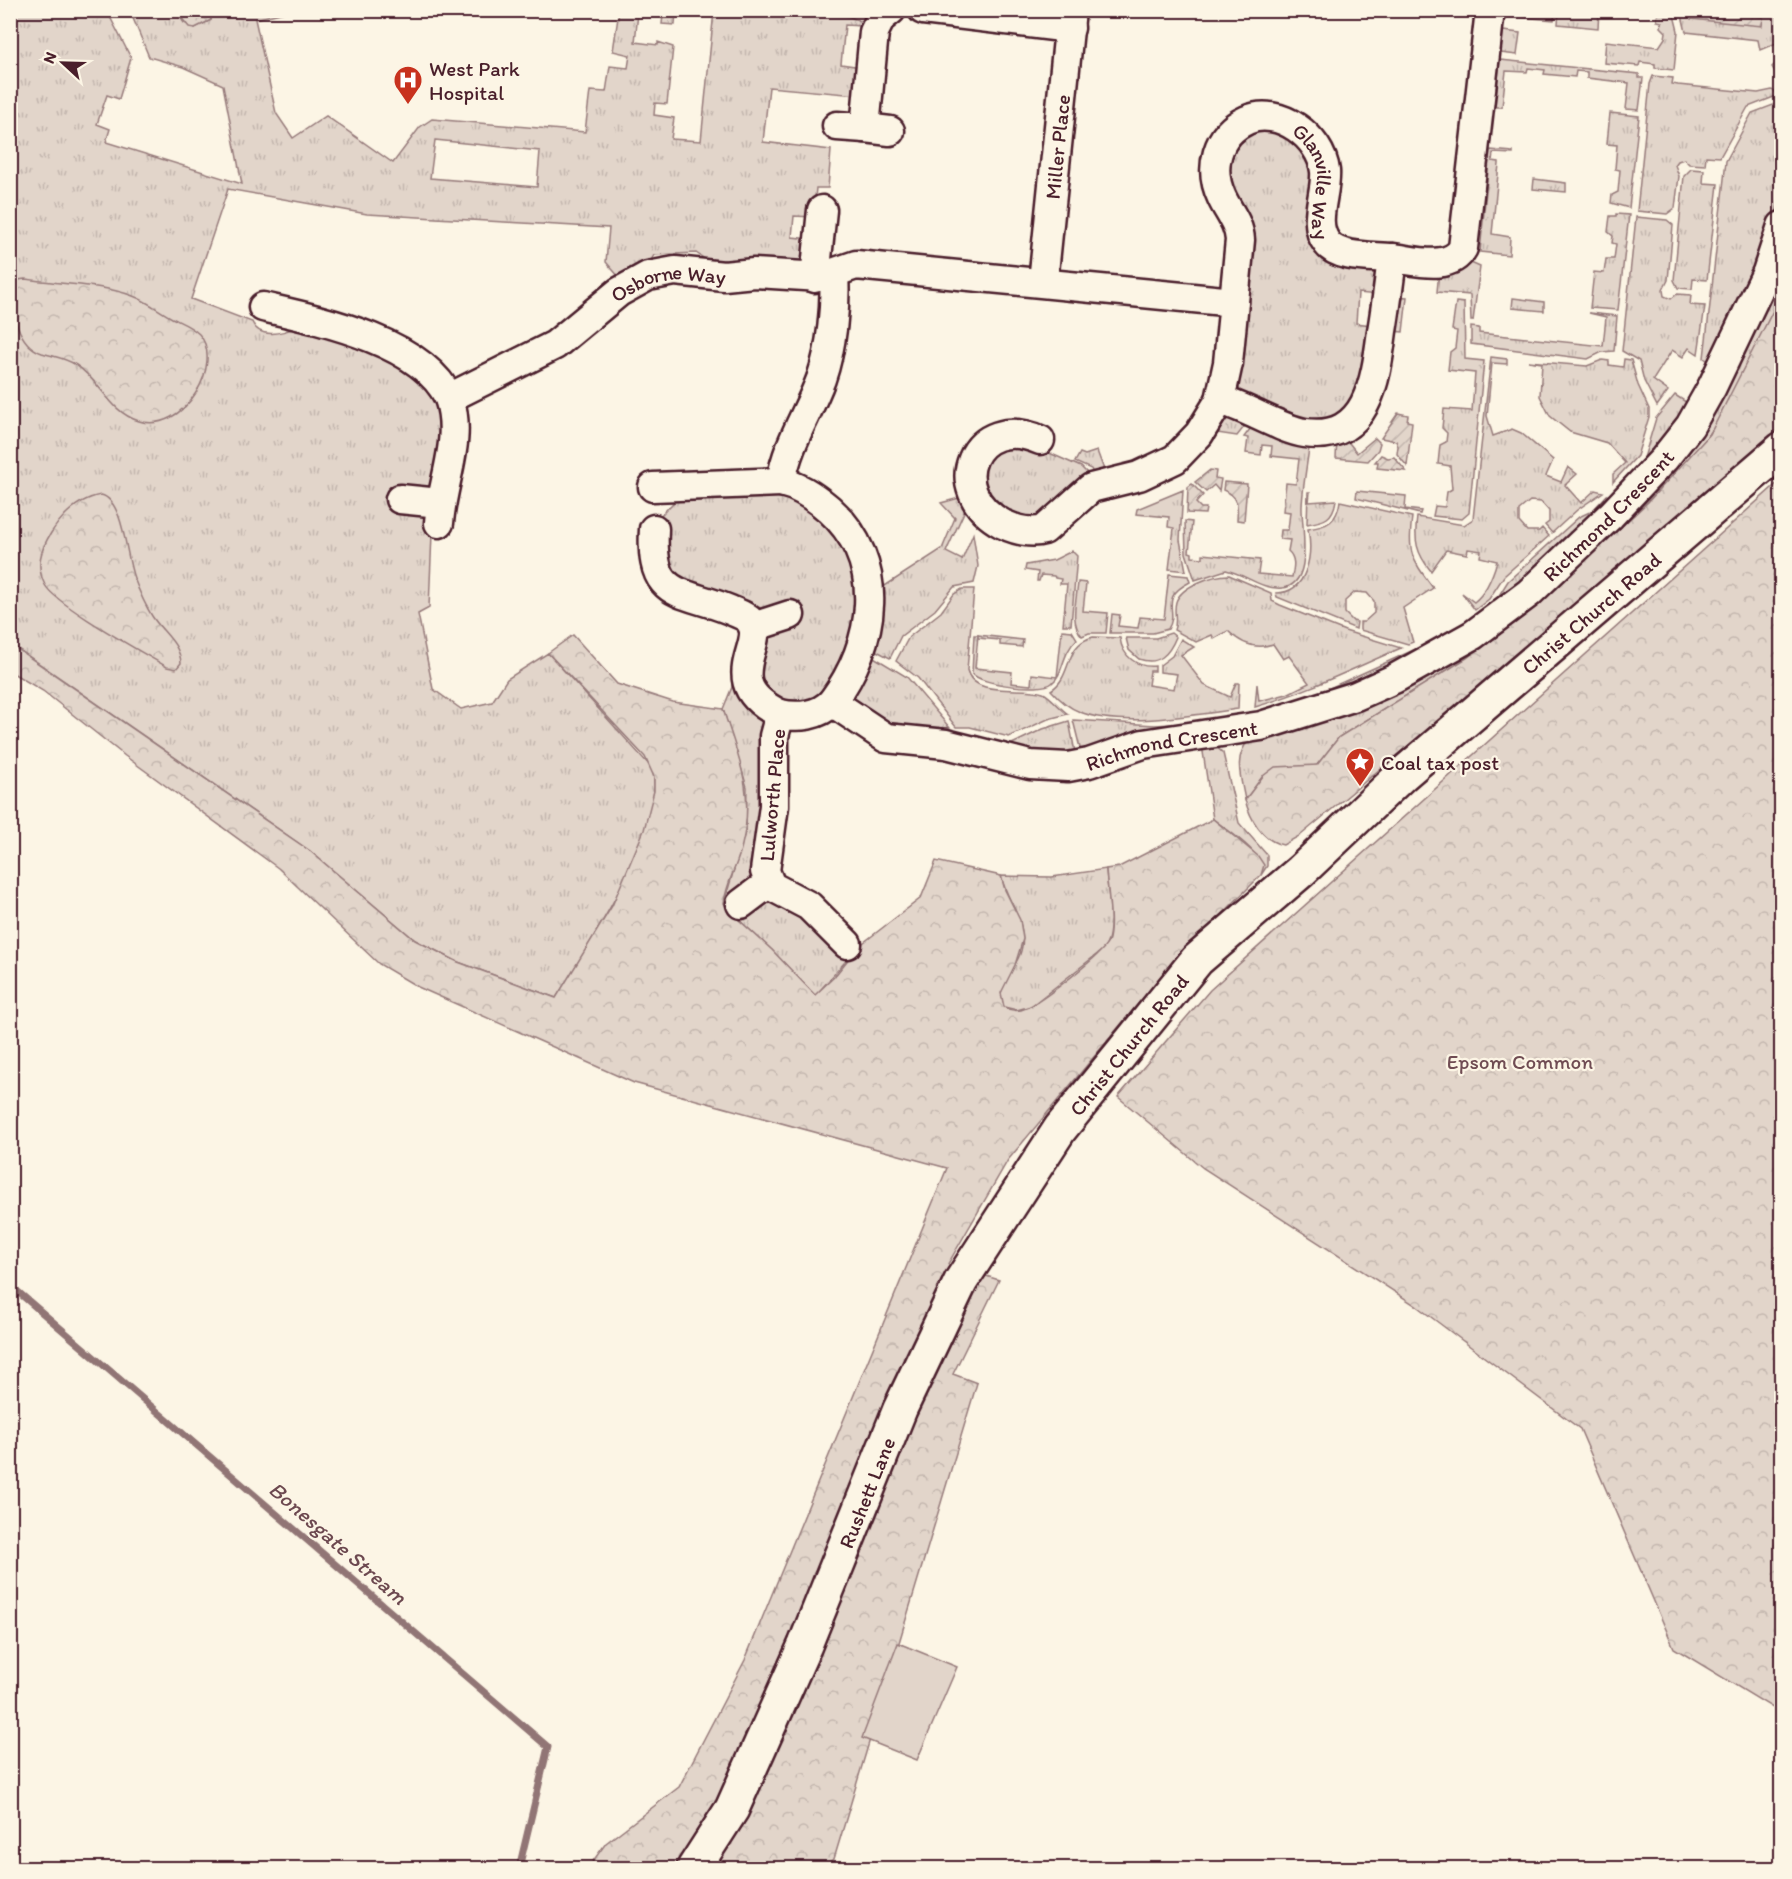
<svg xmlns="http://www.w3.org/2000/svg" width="1792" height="1879" font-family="Itim,sans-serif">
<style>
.grass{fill:url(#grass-tufts);stroke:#967a7a;stroke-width:1.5;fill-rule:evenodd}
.forest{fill:url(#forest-crowns);stroke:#967a7a;stroke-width:1.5}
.garden{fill:url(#garden-furrows);stroke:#967a7a;stroke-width:1.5}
.pitch{fill:#e2d5ca;stroke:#967a7a;stroke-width:1.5}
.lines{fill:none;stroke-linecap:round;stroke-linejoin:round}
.stream{stroke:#917474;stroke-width:7}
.minor-casing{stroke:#4a1f2b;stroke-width:33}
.major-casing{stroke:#4a1f2b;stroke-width:38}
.minor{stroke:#fcf5e5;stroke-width:28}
.major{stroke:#fcf5e5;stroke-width:33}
.labels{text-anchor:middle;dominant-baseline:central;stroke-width:4.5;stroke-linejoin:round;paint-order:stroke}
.poi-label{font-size:21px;fill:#4a1f2b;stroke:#fcf5e5;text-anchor:start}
.street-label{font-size:21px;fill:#4a1f2b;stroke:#fcf5e5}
.park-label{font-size:21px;fill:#704c53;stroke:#fcf5e5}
.water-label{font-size:22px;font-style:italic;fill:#6d4950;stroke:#fcf5e5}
</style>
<defs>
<pattern id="grass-tufts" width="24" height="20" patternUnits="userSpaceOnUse" patternTransform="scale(1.5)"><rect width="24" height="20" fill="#e2d5ca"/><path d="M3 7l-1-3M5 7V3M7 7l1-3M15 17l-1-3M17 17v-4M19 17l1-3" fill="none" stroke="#c3b6ae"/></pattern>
<pattern id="forest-crowns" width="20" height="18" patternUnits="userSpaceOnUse" patternTransform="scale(1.5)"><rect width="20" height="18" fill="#e2d5ca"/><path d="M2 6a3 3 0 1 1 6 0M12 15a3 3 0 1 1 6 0" fill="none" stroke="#c3b6ae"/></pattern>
<pattern id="garden-furrows" width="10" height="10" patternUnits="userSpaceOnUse" patternTransform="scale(1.5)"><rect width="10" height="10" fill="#e2d5ca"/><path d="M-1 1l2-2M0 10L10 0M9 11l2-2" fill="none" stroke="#c3b6ae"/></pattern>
</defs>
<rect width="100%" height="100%" fill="#fcf5e5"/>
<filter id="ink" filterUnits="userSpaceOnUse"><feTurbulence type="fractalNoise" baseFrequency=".0167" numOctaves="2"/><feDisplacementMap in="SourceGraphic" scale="12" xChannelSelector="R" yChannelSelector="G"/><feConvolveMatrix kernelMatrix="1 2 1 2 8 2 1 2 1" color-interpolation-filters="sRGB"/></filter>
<g filter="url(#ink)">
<!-- grass -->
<path class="grass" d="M 11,11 L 107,11 L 131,58 L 119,99 L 107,95 L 97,124 L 110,129 L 106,142 L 242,184 L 223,85 L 183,67 L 149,57 L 130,11 L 176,11 L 184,23 L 195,28 L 211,20 L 210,11 L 289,11 L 255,19 L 276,113 L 293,138 L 326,116 L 393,163 L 420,127 L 432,119 L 585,132 L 590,91 L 606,92 L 610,66 L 628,68 L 630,55 L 613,51 L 619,11 L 676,11 L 675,25 L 662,24 L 663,15 L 638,13 L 635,42 L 658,45 L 658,42 L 673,47 L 667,104 L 655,103 L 654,115 L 674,118 L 671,139 L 701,141 L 714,11 L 841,11 L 840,13 L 863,22 L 862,26 L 845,25 L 841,64 L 861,67 L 857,95 L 769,87 L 763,142 L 831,150 L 828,188 L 816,188 L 813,217 L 794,216 L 792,237 L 810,239 L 808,262 L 711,263 L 696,253 L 654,255 L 648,266 L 620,278 L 606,262 L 609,228 L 367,214 L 228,189 L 191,299 L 252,322 C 261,343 289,330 304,325 L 417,372 L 438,401 L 446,437 L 439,441 L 435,459 L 439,467 L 424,509 L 432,533 L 429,608 L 418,614 L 433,689 L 461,709 L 492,702 L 507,679 L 548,653 L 652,768 C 668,826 587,948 556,998 L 458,962 L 415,940 L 310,851 L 11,644 ZM 435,140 L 540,151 L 537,187 L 430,178 Z
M 1508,11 L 1555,11 L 1554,20 L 1508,16 Z
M 1559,11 L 1599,11 L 1598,28 L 1558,24 Z
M 1658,11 L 1673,11 L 1678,31 L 1674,70 L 1655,68 L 1655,64 L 1640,62 L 1639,66 L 1604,63 L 1606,41 L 1659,47 L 1665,38 L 1666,32 L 1661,27 L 1662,22 L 1657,21 Z
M 1681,11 L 1781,11 L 1781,41 L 1760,50 L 1758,40 L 1686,32 Z
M 1503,31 L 1520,33 L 1517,55 L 1501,53 Z
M 1781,59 L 1781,82 L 1772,67 Z
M 1500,60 L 1639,74 L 1639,78 L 1643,78 L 1639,110 L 1626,109 L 1629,83 L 1587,78 L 1587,72 L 1576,71 L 1575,77 L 1544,74 L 1545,70 L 1528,68 L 1527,72 L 1506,71 L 1502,107 L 1495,107 Z
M 1653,76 L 1673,78 L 1672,84 L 1678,85 L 1758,93 L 1772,90 L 1779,95 L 1748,107 L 1720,157 L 1706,156 L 1705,165 L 1689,164 L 1684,159 L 1678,161 L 1675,165 L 1679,176 L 1675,208 L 1667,214 L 1637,211 L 1650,84 Z
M 1781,102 L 1781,189 L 1775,220 L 1714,365 L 1704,358 L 1726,161 L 1752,113 Z
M 1610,113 L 1639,116 L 1629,208 L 1611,203 L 1612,195 L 1618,192 L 1620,170 L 1615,169 L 1617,145 L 1607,144 Z
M 1280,127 L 1313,162 L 1313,217 L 1378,271 L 1379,295 L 1358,293 L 1356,323 L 1371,325 L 1363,378 L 1343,413 L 1313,425 L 1240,392 L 1238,382 L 1224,168 L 1243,132 Z
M 1490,150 L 1513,152 L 1513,154 L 1493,153 L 1492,161 L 1499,162 L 1499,164 L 1492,234 L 1510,237 L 1509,255 L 1480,252 Z
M 1691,169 L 1704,170 L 1703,183 L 1718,184 L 1707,280 L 1693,279 L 1692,289 L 1678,288 L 1674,280 L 1684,176 Z
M 1534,179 L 1566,183 L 1566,192 L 1533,189 Z
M 1616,214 L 1629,215 L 1618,310 L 1590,308 L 1594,272 L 1604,273 L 1606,259 L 1614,259 L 1616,244 L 1612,243 L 1613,236 L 1608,232 L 1610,216 L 1616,216 Z
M 1636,217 L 1667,220 L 1673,225 L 1668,280 L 1663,290 L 1664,296 L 1671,299 L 1677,294 L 1691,295 L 1690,305 L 1705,306 L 1698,354 L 1689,348 L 1683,357 L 1672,350 L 1653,380 L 1668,391 L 1657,406 L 1644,381 L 1639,361 L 1622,351 Z
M 1781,251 L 1781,295 L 1716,425 L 1696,452 L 1622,527 L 1499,633 L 1467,658 L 1339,737 L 1317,765 L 1263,776 L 1245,800 C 1241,778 1233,757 1249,740 L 1398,684 L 1410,687 L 1441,668 L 1625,511 Z
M 1464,260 L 1480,267 L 1473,321 L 1471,321 L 1470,295 L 1437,292 L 1439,271 Z
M 1396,296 L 1407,297 L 1403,332 L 1393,331 Z
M 1513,298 L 1544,302 L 1544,311 L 1512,308 Z
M 1456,302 L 1464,303 L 1465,359 L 1484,361 L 1469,513 L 1462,519 L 1433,516 L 1435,506 L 1445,507 L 1447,492 L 1452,489 L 1450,466 L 1438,464 L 1440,445 L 1446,442 L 1447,433 L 1442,428 L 1444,409 L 1472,411 L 1475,373 L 1448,370 L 1450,352 L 1455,348 L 1457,331 L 1452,330 Z
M 1589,313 L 1617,316 L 1614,351 L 1602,352 L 1588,359 L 1471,344 L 1471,327 L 1479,328 L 1479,333 L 1603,346 L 1606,317 Z
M 1491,357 L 1507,359 L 1507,364 L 1492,363 L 1487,416 L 1493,436 L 1512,429 L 1521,433 L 1553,460 L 1546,476 L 1561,482 L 1568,467 L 1577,474 L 1565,485 L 1581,503 L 1595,490 L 1603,492 L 1577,510 L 1552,533 L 1545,525 L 1549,522 L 1549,511 L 1541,502 L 1530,501 L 1519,510 L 1519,522 L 1527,531 L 1539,531 L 1542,528 L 1549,536 L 1504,576 L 1489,599 L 1475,610 L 1462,593 L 1474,602 C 1487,592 1493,575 1497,561 L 1480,557 L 1481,551 L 1468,549 L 1467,554 L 1446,550 L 1431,571 C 1416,553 1414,540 1417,517 L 1464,525 L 1473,519 Z
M 1624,359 L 1631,360 L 1638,385 L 1649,409 L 1649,417 L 1637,456 L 1613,482 L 1613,474 L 1625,463 L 1607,443 L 1570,432 L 1550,416 L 1540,396 L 1542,363 L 1528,361 L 1587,366 L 1602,360 L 1609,361 L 1609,365 L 1623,367 Z
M 1675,395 L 1689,404 L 1625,495 L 1617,487 L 1644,458 L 1656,418 Z
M 1232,417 L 1248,422 L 1237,436 L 1217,433 L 1227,419 Z
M 1253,425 L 1310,442 C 1307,463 1303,485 1302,506 C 1301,526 1315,585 1282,588 C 1262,590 1245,574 1226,570 L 1195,580 L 1186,553 L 1185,521 L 1192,522 L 1189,552 L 1192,553 L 1192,557 L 1203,558 L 1203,554 L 1260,560 L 1258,574 L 1292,577 C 1294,567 1296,558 1288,551 L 1290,540 L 1280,539 L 1281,530 L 1288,530 L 1290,512 L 1283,511 L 1286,483 L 1296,484 L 1299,459 L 1271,456 L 1272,446 L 1262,445 L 1261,455 L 1246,453 L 1248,438 L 1244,437 Z
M 1038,448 L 1081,467 L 1090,476 L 1040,519 L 1007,516 L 978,483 L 990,449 Z
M 1097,451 L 1106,475 L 1095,478 L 1091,469 L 1075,462 L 1080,453 L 1085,455 Z
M 1183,490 L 1180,540 L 1186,571 L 1169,569 L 1174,528 L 1168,527 L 1169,517 L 1136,514 L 1137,509 Z
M 1357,491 L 1406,496 L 1405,509 L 1421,511 L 1420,514 L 1356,498 Z
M 684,492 L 799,497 L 850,552 L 858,622 L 823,698 L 790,707 L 759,683 C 759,638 759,636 803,623 L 798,604 L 759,612 L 675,582 L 658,518 Z
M 1308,492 L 1310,492 L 1309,502 L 1336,500 C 1333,519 1325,521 1307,524 Z
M 1607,495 L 1615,504 L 1493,605 L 1508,581 L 1579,517 L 1592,511 Z
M 963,497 L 964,512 L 946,552 L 962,560 L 973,534 L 978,566 L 974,583 L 954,587 L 935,610 L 901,636 L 890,658 L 873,649 L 877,591 L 942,549 L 955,518 L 941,503 Z
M 1340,501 L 1412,517 C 1407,554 1412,559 1433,588 L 1403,608 L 1413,642 L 1408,644 L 1360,630 L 1360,622 L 1364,622 L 1374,613 L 1374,601 L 1367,593 L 1355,592 L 1345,601 L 1345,613 L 1353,621 L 1357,622 L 1356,629 L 1277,597 L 1276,593 C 1308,593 1313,554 1308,529 C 1328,526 1337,522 1340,501 Z
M 1072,551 L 1077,556 L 1071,625 L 1063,625 L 1067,584 L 1060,584 L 1061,579 L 1055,578 L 1054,576 L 1041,575 L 1039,581 L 1037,581 L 1038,572 L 1025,570 L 1026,565 L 1054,560 Z
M 1169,574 L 1188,576 L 1190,582 C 1157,599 1180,610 1168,629 L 1153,633 L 1110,633 L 1112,614 L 1120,615 L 1118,626 L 1138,628 L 1140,617 L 1164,619 Z
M 1229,575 L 1271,593 L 1272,601 L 1280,605 L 1345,631 L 1401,648 C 1352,669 1306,692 1255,707 L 1257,684 L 1259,701 L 1287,694 L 1309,683 L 1289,656 L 1283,659 L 1273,644 C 1255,650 1241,644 1228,631 L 1214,639 L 1212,635 L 1196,642 L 1174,630 C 1178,620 1173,612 1176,602 C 1181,586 1213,575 1229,575 Z
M 1078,582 L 1086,583 L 1083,611 L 1108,613 L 1106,633 L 1089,633 L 1082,636 C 1069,622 1077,599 1078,582 Z
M 962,589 L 974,589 L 967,670 C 974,699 1023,685 1043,693 C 1051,696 1060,709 1068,714 L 1048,719 L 1009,737 L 970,727 L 956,727 L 918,678 L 896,661 L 909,637 L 941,612 L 954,594 Z
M 1062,630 L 1072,631 L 1077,639 C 1061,654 1064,674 1052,683 C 1042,692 979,685 972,673 L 974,635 L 978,635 L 975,668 L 1012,672 L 1011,683 L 1031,685 L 1032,674 L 1057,677 Z
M 1171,633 L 1176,637 C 1169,654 1159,666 1139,659 L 1129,650 L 1126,638 L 1156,638 Z
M 1093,637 L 1120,638 C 1122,656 1137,668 1155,666 L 1155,671 L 1150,671 L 1148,685 L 1174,689 L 1177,674 L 1160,672 L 1160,665 L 1172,656 L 1181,639 L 1194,647 L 1181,655 L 1204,685 L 1230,697 L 1236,683 L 1239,683 L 1238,709 C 1196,715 1120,728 1080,712 C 1069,708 1059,699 1051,690 C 1073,677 1063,645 1093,637 Z
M 1438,639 L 1402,666 L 1312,696 Z
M 872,656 L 907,677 L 950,728 L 893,728 L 853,701 Z
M 732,670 L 738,672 L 764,715 L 766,757 L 760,763 L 768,898 L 859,946 L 815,996 L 772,950 L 728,910 L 724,903 L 746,829 L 747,787 L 723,709 L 732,687 Z
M 1073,720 L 1155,725 L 1190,723 L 1086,748 L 1082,756 Z
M 1069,721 L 1075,752 L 1074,757 L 1015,752 L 1012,744 L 1043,729 Z
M 1202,745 L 1214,745 L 1223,753 L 1239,823 L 1267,855 L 1267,866 L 1261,875 C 1269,856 1227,830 1213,819 Z
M 1106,869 C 1107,893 1116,926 1105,948 L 1031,1006 L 1017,1010 L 1004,1007 C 993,986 1016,970 1021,951 C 1029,924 1007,902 1001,876 L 1052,877 Z"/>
<!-- forest -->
<path class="forest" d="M 176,11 L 210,11 L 211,20 L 195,28 L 189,27 Z
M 25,279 C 60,284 100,284 133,296 C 147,301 159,311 172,318 C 182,323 191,326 199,334 C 225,362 184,435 139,421 C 109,412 101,381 76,365 C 65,358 55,357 42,353 C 16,344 13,311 11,288 L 18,280 Z
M 1781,295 L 1781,431 L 1662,543 L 1410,744 L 1301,835 L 1283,845 C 1262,841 1250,818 1245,800 L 1263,776 L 1275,767 L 1317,765 L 1339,737 L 1467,658 L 1499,633 L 1576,569 L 1648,502 L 1710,434 Z
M 1781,480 L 1781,1713 L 1674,1648 L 1580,1429 L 1415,1305 L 1203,1168 L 1118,1097 L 1210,990 Z
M 101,495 C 124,500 126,558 134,578 C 139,591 145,605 152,616 C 162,632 180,643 181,663 L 176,669 L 167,667 C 142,652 56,605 45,585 C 35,566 41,549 51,533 C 63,514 78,499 101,495 Z
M 573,635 L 617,684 L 673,702 L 723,709 C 739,759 755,792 742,845 C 738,865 726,883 724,903 L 728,910 L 772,950 L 815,995 L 834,977 L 859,946 L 921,898 L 936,861 L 1001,876 L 1005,890 L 1020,920 L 1023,939 L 1015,965 L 1001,993 L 1004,1007 C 1011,1011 1018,1012 1026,1008 C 1040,1003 1103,954 1108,942 C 1114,925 1107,888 1106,869 L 1119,867 L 1213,819 L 1258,856 L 1264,865 L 1261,875 L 1162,975 L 1008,1160 L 948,1264 L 999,1280 L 953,1374 L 977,1383 L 834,1859 L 820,1868 L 588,1868 L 606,1843 L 679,1787 L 745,1660 L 947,1168 L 634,1083 L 418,987 L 379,964 L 278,868 L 125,756 L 43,691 L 11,672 L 10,644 L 310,851 L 415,940 L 458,962 L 556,998 L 612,906 L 644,830 L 654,791 L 654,777 L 645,757 L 548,653 Z"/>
<!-- garden -->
<path class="garden" d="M 1692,10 L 1763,17 L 1762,26 L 1691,19 Z
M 1398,413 L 1408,415 L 1407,421 L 1412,422 L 1407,466 L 1397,454 L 1398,446 L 1396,441 L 1381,438 Z
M 1337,438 L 1346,439 L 1357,453 L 1375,438 L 1380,443 L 1378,450 L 1368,461 L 1336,458 Z
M 1381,455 L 1388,458 L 1394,457 L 1406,471 L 1377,468 L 1378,462 L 1375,462 Z
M 1210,470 L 1216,471 L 1215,478 L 1221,479 L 1219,491 L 1214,485 L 1206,492 L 1195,482 Z
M 1224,482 L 1247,484 L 1244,521 L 1237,520 C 1238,506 1239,496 1223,490 Z
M 1192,484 L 1203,495 L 1196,503 L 1201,508 L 1206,508 L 1205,514 L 1187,513 L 1188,487 Z
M 978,635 L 1023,640 L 1022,647 L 1000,645 L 1000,640 L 978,638 Z"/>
<!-- pitch -->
<path class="pitch" d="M 898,1643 L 957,1667 L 917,1760 L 862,1738 Z"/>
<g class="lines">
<!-- stream -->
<path class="stream" d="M 10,1285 L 548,1747 L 519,1868"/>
<!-- minor casing -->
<g class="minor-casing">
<g id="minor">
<path d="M 923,10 L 1070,28"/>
<path d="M 837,126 L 865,128 L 874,32 L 881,18 L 891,10"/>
<path d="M 865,128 L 890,131"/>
<path id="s1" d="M 834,273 C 836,306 832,347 821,379 C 808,414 787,444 781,482 C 799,486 815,497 829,509 C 888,562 876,643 832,702 L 886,738 L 946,744 L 1030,765 L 1068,767 L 1089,763 L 1143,744 L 1261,726 L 1356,696 L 1394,679 L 1473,635 L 1529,593 L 1611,515 L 1664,459 L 1690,426 L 1712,387 L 1767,272 L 1782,226"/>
<path d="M 815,278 L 822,210"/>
<path id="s2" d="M 1043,282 L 1071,10"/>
<path d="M 263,307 C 320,320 422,341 449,398"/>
<path id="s3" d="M 1220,400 L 1228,363 L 1240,240 C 1239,223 1229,213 1222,198 C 1208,169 1216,134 1247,120 C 1279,106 1321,137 1325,171 C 1327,193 1311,223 1327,243 C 1339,259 1373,256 1392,258"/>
<path d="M 1040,440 C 974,411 940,491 1003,524 C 1016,530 1030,534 1044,530 L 1091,488 L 1139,476 L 1175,459 L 1199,434 L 1220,400 C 1246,407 1282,430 1305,433 C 1369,442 1376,377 1382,331 C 1386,307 1389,283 1392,258 C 1414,260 1450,272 1463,248 L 1490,10"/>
<path d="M 653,487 L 781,482"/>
<path d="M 400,499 L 440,503"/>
<path id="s4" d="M 439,523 C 442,480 463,440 449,398 L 555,345 L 619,292 L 648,276 L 675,271 L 724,276 L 754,273 L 821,277 L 856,265 L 1234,302"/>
<path d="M 654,529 C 650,600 679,589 730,610 C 737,613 746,616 750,621 C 769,643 714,682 780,714"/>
<path d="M 753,627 L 790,615"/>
<path d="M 832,702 C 819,716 798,718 780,714 L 774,736 L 774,806 L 765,871 L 771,886 L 809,906 L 847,944"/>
<path d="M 741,904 L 769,883"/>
</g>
</g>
<!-- major casing -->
<g class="major-casing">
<g id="major">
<path id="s5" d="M 694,1868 L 732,1809 L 805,1645 L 900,1409 L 961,1281 L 1060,1129 L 1197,960 L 1301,871 L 1402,775 L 1782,449"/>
</g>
</g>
<!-- minor -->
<use href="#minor" class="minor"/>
<!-- major -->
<use href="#major" class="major"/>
</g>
</g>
<!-- icons -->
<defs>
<g id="hospital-pin" transform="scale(1.5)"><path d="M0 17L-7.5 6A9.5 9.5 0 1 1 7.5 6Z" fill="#c8321e" stroke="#fcf5e5"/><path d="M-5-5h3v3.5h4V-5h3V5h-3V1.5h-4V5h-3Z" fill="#fff"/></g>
<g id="sight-pin" transform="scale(1.5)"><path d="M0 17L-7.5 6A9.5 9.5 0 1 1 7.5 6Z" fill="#c8321e" stroke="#fcf5e5"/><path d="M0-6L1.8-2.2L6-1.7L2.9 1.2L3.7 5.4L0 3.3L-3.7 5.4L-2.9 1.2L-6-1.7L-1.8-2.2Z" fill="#fff"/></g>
</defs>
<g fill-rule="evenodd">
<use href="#hospital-pin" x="408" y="80"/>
<use href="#sight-pin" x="1360" y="762"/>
</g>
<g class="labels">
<!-- poi labels -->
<g class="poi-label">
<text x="429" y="68">West Park<tspan x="429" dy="24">Hospital</tspan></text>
<text x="1381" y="762">Coal tax post</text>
</g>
<!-- street labels -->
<g class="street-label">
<text stroke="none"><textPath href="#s2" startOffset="136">Miller Place</textPath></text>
<text stroke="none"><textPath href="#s3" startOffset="412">Glanville Way</textPath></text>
<text stroke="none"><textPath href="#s4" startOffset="380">Osborne Way</textPath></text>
<text stroke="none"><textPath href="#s1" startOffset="1347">Richmond Crescent</textPath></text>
<text stroke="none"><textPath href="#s5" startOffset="1570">Christ Church Road</textPath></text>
<text stroke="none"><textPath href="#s1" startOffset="843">Richmond Crescent</textPath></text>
<text transform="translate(772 795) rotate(-85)">Lulworth Place</text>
<text stroke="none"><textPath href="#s5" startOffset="936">Christ Church Road</textPath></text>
<text stroke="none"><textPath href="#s5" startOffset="414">Rushett Lane</textPath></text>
</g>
<!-- park labels -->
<g class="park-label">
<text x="1520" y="1061">Epsom Common</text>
</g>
<!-- water labels -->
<g class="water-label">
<text transform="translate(338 1543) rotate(41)">Bonesgate Stream</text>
</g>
</g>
<!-- margin -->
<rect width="1792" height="1879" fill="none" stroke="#fcf5e5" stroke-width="36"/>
<rect x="18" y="18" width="1756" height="1843" fill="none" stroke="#4a1f2b" stroke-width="2" filter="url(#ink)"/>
<!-- north arrow -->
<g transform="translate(63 63) rotate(292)" stroke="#fcf5e5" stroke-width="4.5" paint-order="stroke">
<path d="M0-4.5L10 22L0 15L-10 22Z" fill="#4a1f2b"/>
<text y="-9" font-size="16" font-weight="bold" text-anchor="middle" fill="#4a1f2b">N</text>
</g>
</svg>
